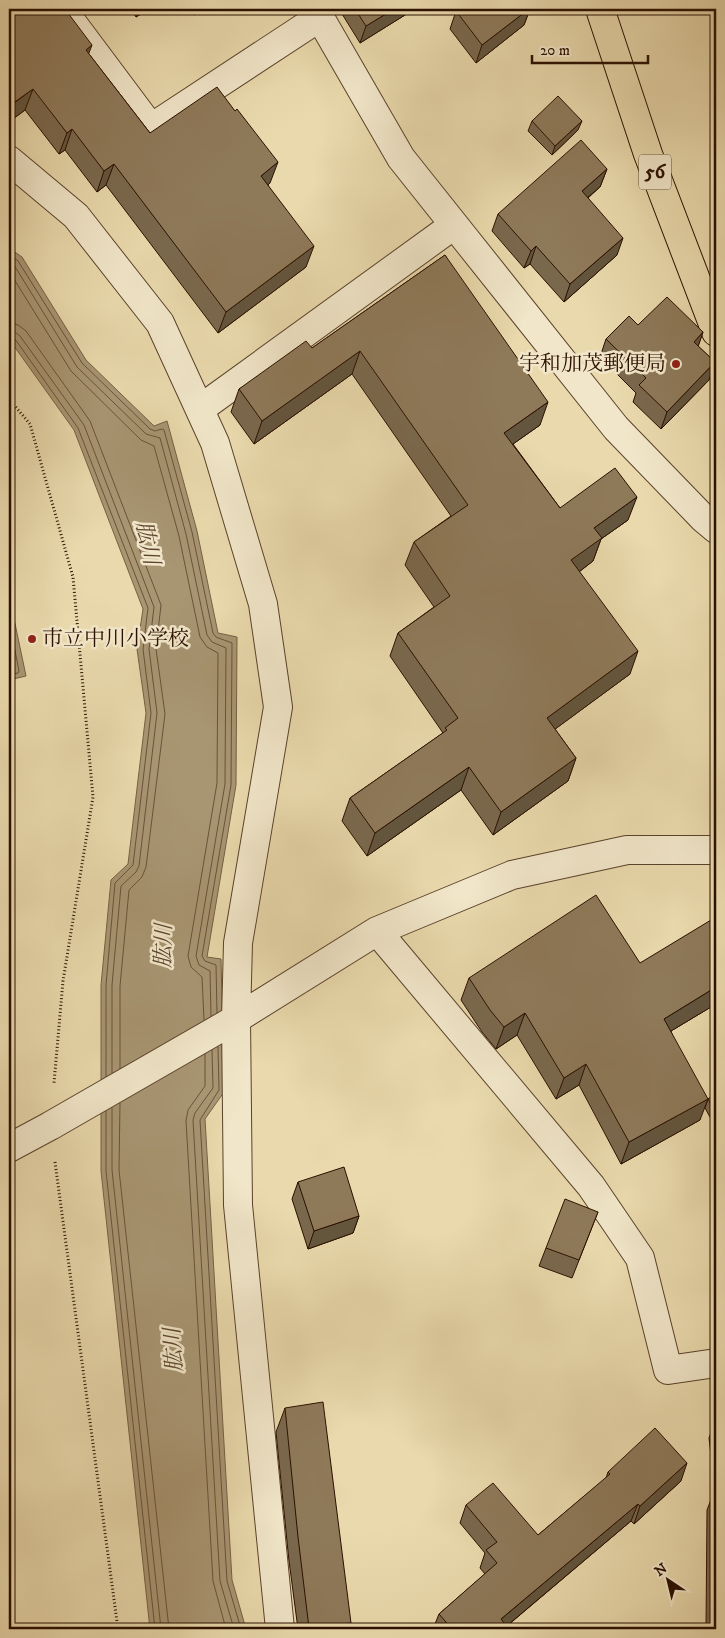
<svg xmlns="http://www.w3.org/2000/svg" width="725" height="1638" font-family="'IM FELL DW Pica','Noto Serif JP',serif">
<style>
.water{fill:#a89572;stroke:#766044}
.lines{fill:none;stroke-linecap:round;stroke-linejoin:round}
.shore{stroke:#6a5239;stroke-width:1}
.minor-casing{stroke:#5a422b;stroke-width:30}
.highway-casing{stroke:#2b1000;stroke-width:30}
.path{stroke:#2b1000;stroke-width:3;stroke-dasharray:1 2.5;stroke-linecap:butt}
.minor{stroke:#f1e6c9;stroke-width:28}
.highway{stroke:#e9d9ac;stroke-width:28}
.wall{fill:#7a684d;stroke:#2b1000}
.shaded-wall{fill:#63553e;stroke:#2b1000}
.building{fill:#8e7959;stroke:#2b1000}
.poi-dot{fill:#8f2418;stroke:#f1e6c9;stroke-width:2}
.labels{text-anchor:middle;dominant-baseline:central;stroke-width:5;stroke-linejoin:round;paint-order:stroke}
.shield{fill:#f1e6c9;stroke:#66503c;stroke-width:1}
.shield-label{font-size:20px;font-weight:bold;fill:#2b1000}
.poi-label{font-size:21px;fill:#2b1000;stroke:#f1e6c9;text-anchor:end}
.water-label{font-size:22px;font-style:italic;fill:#5d452e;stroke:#f1e6c9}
</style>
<rect width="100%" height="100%" fill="#e9d9ac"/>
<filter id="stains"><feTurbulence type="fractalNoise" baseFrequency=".004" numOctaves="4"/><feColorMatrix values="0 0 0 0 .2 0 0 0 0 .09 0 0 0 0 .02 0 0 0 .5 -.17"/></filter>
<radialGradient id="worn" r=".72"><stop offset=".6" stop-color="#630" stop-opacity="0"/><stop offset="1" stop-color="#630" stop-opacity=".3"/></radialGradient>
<!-- water -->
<path class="water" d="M 9,248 L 22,257 L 86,360 L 154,426 L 167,421 L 197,531 L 218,633 L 237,637 L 236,785 L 207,957 L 221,959 L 224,1092 L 205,1119 L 232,1580 L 246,1629 L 150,1629 L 101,1171 L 101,985 L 111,880 L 128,864 L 146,713 L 137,649 L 143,609 L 74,430 L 9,339 Z
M 9,595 L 26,676 L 9,680 Z"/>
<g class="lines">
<!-- shore -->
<path class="shore" d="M 9,254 L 18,261 L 82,363 L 150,429 L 155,431 L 162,429 L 164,430 L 192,532 L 213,633 L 216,637 L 232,643 L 231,785 L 202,956 L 205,961 L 216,965 L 217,1013
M 9,261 L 14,265 L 77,367 L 146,434 L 160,438 L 186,534 L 207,635 L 212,642 L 226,648 L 225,784 L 196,956 L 199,965 L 210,971 L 211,1016
M 9,271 L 71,371 L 141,440 L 154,446 L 179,536 L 200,637 L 207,647 L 218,653 L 217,783 L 188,956 L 191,967 L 202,977 L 204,1020
M 9,323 L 18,325 L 26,331 L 90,421 L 161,605 L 156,649 L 165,714 L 146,867 L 142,877 L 129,890 L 120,986 L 120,1069
M 9,331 L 15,332 L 20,336 L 84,425 L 154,607 L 149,649 L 157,713 L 139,866 L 136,872 L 121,886 L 112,985 L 112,1073
M 9,337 L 15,339 L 78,428 L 148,608 L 143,649 L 151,713 L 133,865 L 115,883 L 106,985 L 106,1077
M 9,620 L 19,671 L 18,673 L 9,675
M 218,1047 L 219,1090 L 200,1120 L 227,1581 L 241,1629
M 212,1050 L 213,1088 L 195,1113 L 193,1120 L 220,1581 L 234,1629
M 205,1054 L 205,1086 L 188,1110 L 186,1121 L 213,1581 L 226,1629
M 120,1103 L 119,1170 L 169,1629
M 112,1108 L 112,1170 L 161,1629
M 106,1111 L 106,1171 L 155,1629"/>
<!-- minor casing -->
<g class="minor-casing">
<path id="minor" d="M 62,9 L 151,128 L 320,17
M 315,9 L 401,158 L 616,428 L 704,519 L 716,529
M 9,160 L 76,216 L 160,323 L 215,443 L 263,604 L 278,707 L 238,943 L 236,1019 L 238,1205 L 280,1629
M 200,409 L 454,225
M 377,931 L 591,1186 L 640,1258 L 668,1370 L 716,1363
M 9,1148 L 50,1126 L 236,1019 L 377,931 L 512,875 L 627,850 L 716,850"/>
</g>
<!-- highway casing -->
<g class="highway-casing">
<path id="highway" d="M 600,9 L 648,154 L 716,332"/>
</g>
<!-- path -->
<path class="path" d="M 9,399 L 30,424 L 73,577 L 93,797 L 63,981 L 54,1083
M 55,1162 L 118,1629"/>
<!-- minor -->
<use href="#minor" class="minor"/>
<!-- highway -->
<use href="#highway" class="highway"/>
</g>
<!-- wall -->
<path class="wall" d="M 9,9 L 35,15 L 89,54 L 150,133 L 270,183 L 268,185 L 306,267 L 218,333 L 106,185 L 97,192 L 65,150 L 59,154 L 25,110 L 9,122 Z
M 130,9 L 149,9 L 136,17 Z
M 190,9 L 203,9 L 194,15 Z
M 339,9 L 413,9 L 413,10 L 360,43 Z
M 460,9 L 530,9 L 524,25 L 476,63 L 450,29 L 456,11 Z
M 532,121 L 578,130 L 552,155 L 528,131 Z
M 607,169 L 600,187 L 588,198 L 617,255 L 564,302 L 530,264 L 524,268 L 492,231 L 498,214 Z
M 445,255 L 540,425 L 513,444 L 560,508 L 628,520 L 601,539 L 593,561 L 579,572 L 630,674 L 555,729 L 576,758 L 568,781 L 493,835 L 461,790 L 367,856 L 342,821 L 350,798 L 443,733 L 390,656 L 398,633 L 434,607 L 405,565 L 414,542 L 451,516 L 352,374 L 254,444 L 231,412 L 239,389 L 312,348 Z
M 638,325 L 703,332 L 698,346 L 715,362 L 709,380 L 661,429 L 633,402 L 636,393 L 600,357 L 606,339 Z
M 640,963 L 716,1004 L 671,1031 L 700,1120 L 621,1164 L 579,1085 L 556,1099 L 517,1035 L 496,1049 L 482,1032 L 461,1000 L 469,978 Z
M 716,1094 L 716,1128 L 705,1108 L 708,1099 Z
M 298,1182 L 359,1216 L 353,1233 L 308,1249 L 292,1199 Z
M 598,1212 L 572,1278 L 539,1266 L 546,1248 Z
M 285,1408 L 349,1629 L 298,1629 L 289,1561 L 276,1432 Z
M 716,1418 L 716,1629 L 706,1629 L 707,1510 L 715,1489 L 709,1438 Z
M 608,1472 L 681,1481 L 634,1524 L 631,1521 L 507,1626 L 507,1629 L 433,1629 L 439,1614 L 485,1574 L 480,1568 L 485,1553 L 460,1523 L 466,1505 L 538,1535 L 606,1478 Z"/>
<!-- shaded-wall -->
<path class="shaded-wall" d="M 139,9 L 149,9 L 136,17 Z
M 196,9 L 203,9 L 194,15 Z
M 394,9 L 413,9 L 413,10 L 360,43 L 366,26 Z
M 529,9 L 530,9 L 524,25 L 476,63 L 482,45 Z
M 92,45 L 84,66 L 86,50 Z
M 33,89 L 25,110 L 9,122 L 9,107 Z
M 582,121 L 578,130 L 552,155 L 555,146 Z
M 72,129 L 65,150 L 59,154 L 67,133 Z
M 278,162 L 270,183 L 253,197 L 261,176 Z
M 114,164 L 106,185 L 97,192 L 104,171 Z
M 607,169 L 600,187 L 575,208 L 582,191 Z
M 623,238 L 617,255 L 564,302 L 570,284 Z
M 314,246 L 306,267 L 218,333 L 226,312 Z
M 536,246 L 530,264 L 524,268 L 531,251 Z
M 703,332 L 697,350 L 694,342 Z
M 360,351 L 352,374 L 254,444 L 262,421 Z
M 715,362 L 709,380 L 661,429 L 667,412 Z
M 548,402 L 540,425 L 496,456 L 504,433 Z
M 637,497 L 628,520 L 601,539 L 593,561 L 563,584 L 571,560 L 594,528 Z
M 638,651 L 630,674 L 539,741 L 547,718 Z
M 576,758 L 568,781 L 493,835 L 501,812 Z
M 469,767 L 461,790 L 367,856 L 375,833 Z
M 716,987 L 716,1004 L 656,1040 L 664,1019 Z
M 525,1013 L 517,1035 L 496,1049 L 504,1027 Z
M 586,1064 L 579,1085 L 556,1099 L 564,1078 Z
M 708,1099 L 700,1120 L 621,1164 L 629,1142 Z
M 359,1216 L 353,1233 L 308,1249 L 314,1231 Z
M 687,1463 L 681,1481 L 634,1524 L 640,1506 Z
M 638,1504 L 631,1521 L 503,1629 L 501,1619 Z
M 351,1623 L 349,1629 L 309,1629 L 309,1628 Z"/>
<!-- building -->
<path class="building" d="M 9,9 L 31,9 L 35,15 L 43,9 L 65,9 L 92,45 L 86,50 L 150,133 L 217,87 L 235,111 L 237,109 L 278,162 L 261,176 L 314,246 L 226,312 L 114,164 L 104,171 L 72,129 L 67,133 L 33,89 L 9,106 Z
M 355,9 L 394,9 L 366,26 Z
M 460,9 L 529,9 L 482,45 L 456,11 Z
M 558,96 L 582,121 L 555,146 L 532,121 Z
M 581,140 L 607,169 L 582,191 L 623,238 L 570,284 L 536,246 L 531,251 L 498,214 Z
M 445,255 L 548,402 L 504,433 L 560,508 L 615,468 L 637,497 L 594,528 L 602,538 L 571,560 L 638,651 L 547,718 L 576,758 L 501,812 L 469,767 L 375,833 L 350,798 L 447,730 L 445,728 L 458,718 L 398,633 L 450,596 L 414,542 L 468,505 L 360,351 L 262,421 L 239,389 L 306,341 L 312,348 Z
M 667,297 L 703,332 L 694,342 L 715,362 L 667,412 L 639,385 L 646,378 L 606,339 L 629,316 L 638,325 Z
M 596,895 L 640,963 L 716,917 L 716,987 L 664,1019 L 708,1099 L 629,1142 L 586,1064 L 564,1078 L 525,1013 L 504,1027 L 490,1010 L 469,978 Z
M 716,1094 L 716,1113 L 708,1099 Z
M 344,1167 L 359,1216 L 314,1231 L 298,1182 Z
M 565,1199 L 598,1212 L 579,1260 L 546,1248 Z
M 323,1402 L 351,1623 L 309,1628 L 298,1537 L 285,1408 Z
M 655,1428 L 687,1463 L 640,1506 L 638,1504 L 501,1619 L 507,1627 L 505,1629 L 452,1629 L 439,1614 L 497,1563 L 486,1550 L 497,1542 L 466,1505 L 493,1483 L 538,1535 L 610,1474 L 608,1472 Z
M 715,1489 L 716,1490 L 716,1629 L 713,1629 Z"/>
<!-- markers -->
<g class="poi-dot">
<circle cx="676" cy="364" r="5"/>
<circle cx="32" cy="639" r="5"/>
</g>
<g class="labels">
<!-- shield labels -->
<rect class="shield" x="639" y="154.5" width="32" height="35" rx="4"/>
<g class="shield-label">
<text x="655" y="172">56</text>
</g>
<!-- poi labels -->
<g class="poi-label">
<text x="666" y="364">宇和加茂郵便局</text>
<text x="42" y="639" text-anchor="start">市立中川小学校</text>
</g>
<!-- water labels -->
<g class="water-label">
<text transform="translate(147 543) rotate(78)">肱川</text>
<text transform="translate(164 946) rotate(-89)">肱川</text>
<text transform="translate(174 1350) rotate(-94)">肱川</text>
</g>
</g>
<!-- margin -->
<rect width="725" height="1638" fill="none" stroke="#e9d9ac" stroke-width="30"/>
<rect x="10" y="10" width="705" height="1618" fill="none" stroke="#2b1000" stroke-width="2.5"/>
<rect x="15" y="15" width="695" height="1608" fill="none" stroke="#2b1000"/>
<!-- north arrow -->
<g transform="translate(668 1580) rotate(325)" stroke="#f1e6c9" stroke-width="4" paint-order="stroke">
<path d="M0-4L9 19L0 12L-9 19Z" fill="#2b1000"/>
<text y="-8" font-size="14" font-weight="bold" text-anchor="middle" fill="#2b1000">N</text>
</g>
<!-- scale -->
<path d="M532 55v8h116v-8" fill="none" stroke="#2b1000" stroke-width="2.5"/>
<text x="540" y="55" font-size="15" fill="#2b1000" stroke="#f1e6c9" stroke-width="4" paint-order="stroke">20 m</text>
<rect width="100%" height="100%" filter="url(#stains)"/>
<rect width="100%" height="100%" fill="url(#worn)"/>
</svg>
